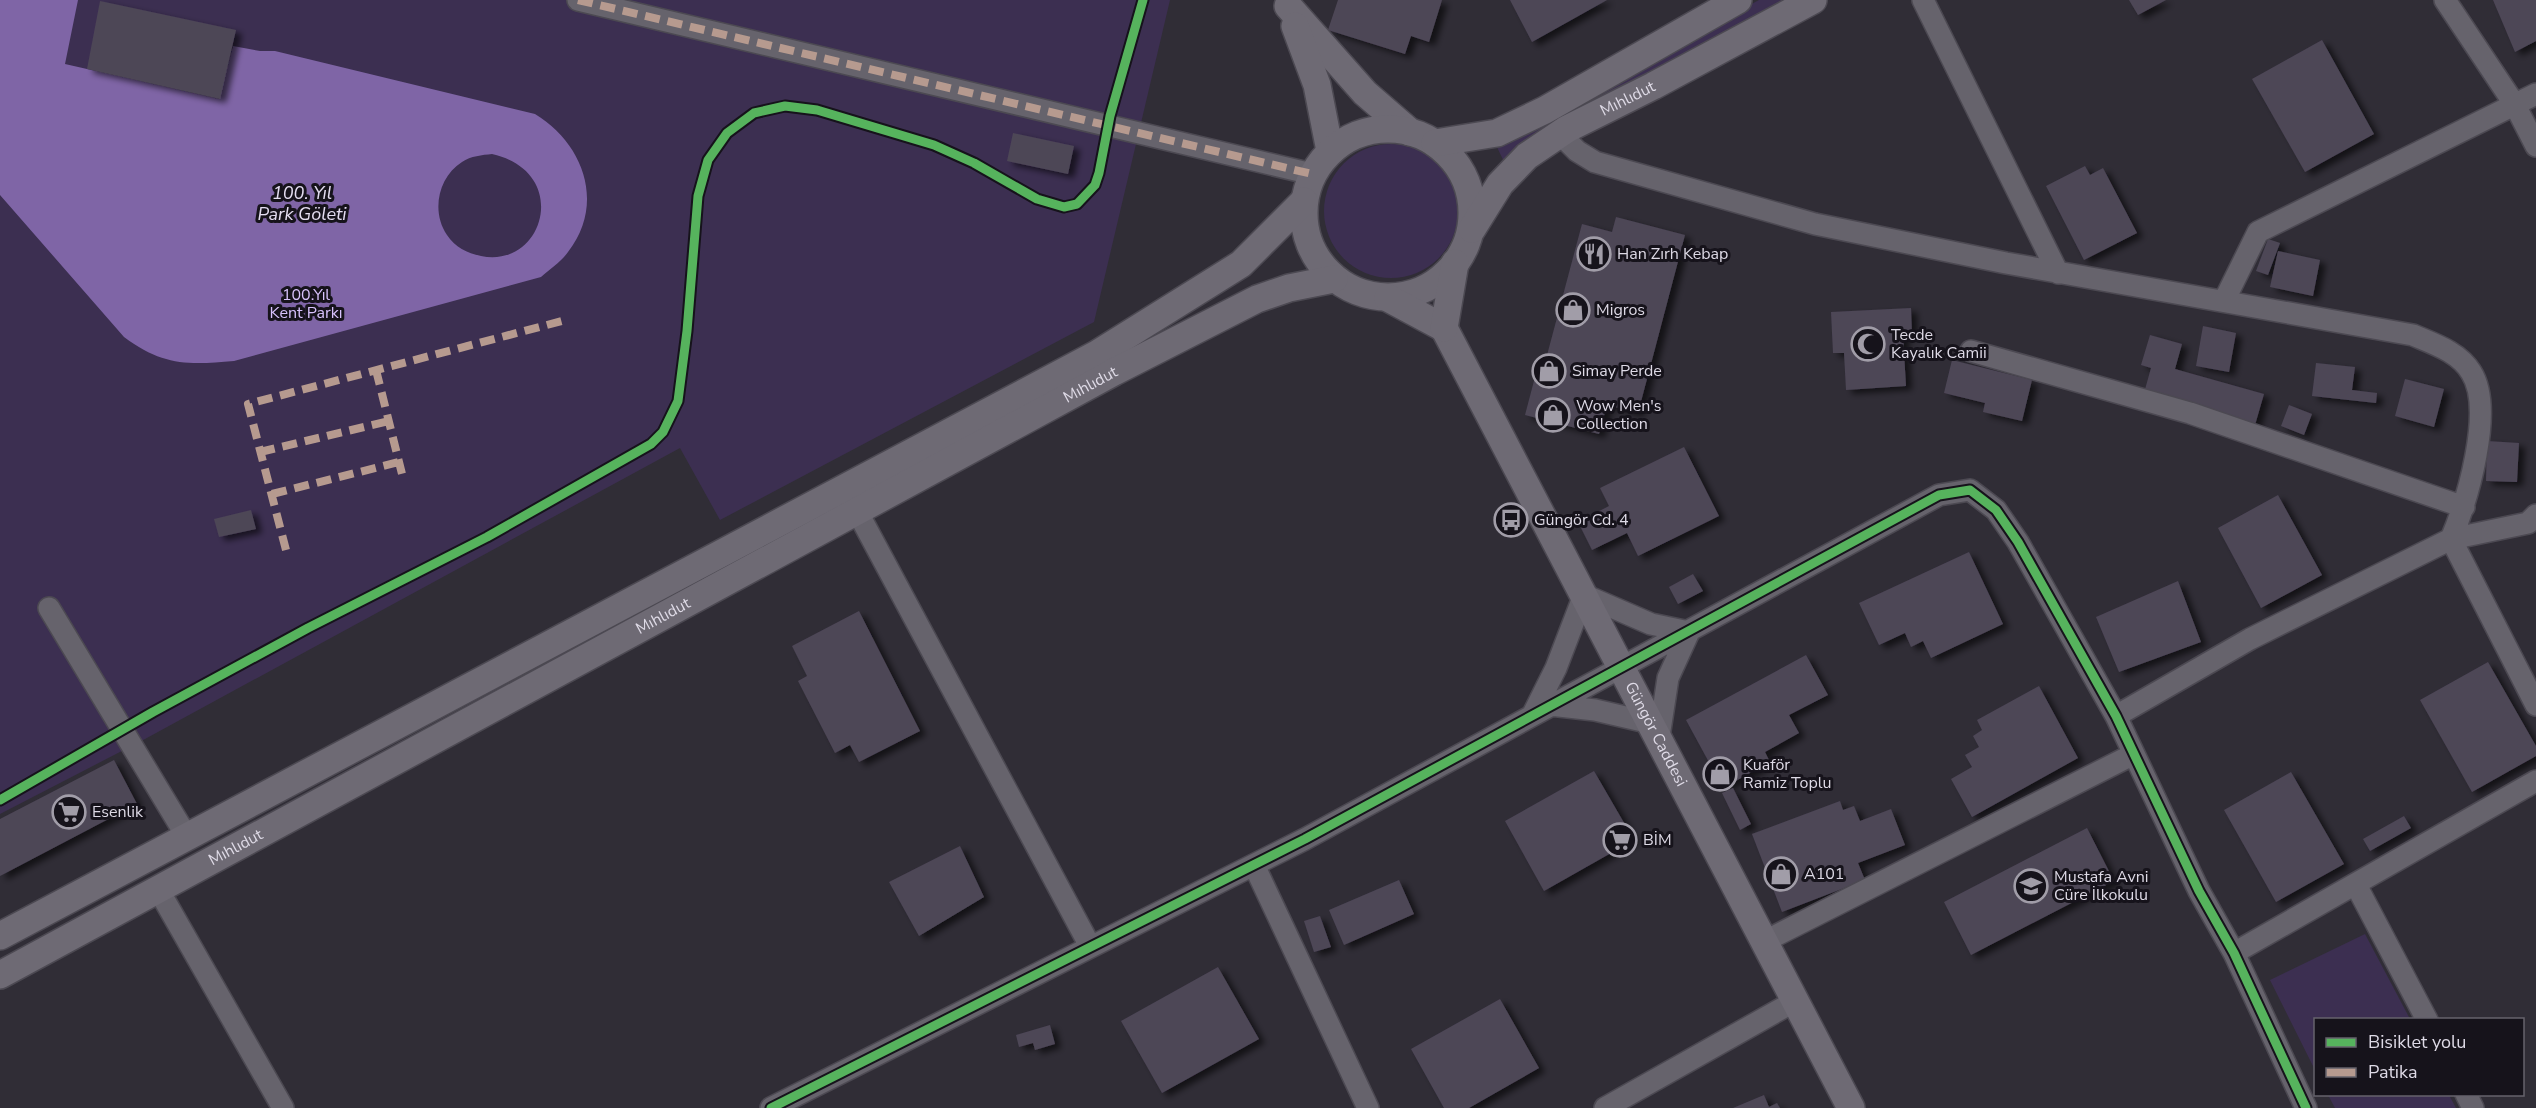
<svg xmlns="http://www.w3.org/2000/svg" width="2536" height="1108" font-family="'Nunito Sans',sans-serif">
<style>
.green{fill:#3c2f51}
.water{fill:#7f65a6;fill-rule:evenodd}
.building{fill:#4d4657;filter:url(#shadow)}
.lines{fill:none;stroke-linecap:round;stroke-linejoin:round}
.minor-casing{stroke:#4c4952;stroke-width:24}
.major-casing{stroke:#4c4952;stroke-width:30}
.minor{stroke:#66636c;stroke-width:21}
.major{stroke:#6e6a74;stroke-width:27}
.quiet{stroke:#b69a8f;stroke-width:8;stroke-dasharray:15 8;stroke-linecap:butt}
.cycleway-casing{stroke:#16131b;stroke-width:13}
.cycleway{stroke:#56b35d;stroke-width:9}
.labels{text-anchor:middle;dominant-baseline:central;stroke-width:6;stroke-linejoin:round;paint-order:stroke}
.street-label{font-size:16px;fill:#dedae6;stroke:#16131b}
.poi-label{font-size:16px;fill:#dedae6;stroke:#16131b;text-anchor:start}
.park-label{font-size:16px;fill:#d8c2fd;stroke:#16131b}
.water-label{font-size:18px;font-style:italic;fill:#e4ddf1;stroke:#16131b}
</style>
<defs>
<filter id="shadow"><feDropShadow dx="6" dy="4" stdDeviation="3" flood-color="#0009"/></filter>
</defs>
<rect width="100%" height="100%" fill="#302d36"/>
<!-- green -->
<path class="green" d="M 0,0 L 1170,0 L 1094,322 L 720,520 L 680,448 L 145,739 L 0,814 Z
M 1759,0 L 1793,0 L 1507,168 L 1495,143 Z
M1324 211a67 67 0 1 1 134 0a67 67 0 1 1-134 0Z
M 2365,934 L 2410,1019 L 2316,1020 L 2315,1070 L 2270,980 Z
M 2328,1095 L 2449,1095 L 2456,1108 L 2335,1108 Z"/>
<!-- water -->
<path class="water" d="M 0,0 L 78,0 L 65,64 L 219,99 L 233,46 L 260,51 L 275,51 L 535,114 C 583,143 606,203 568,252 C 561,262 550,269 541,277 L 234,361 C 188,365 163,366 124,337 L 0,195 ZM 492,154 C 572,172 544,269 481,256 C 467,253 455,247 447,235 C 431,212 438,177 462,162 C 471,156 482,155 492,154 Z"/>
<!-- building -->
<path class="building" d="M 1338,0 L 1442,0 L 1429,42 L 1411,36 L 1405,54 L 1328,30 Z
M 1510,0 L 1607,0 L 1532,42 Z
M 2129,0 L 2166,0 L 2138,15 Z
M 2493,0 L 2536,0 L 2536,41 L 2515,52 Z
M 100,1 L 236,30 L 220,99 L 87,69 Z
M 2322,40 L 2374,134 L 2305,172 L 2252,79 Z
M 1013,133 L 1074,146 L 1068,174 L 1007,161 Z
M 2085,166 L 2090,175 L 2103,168 L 2137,233 L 2084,260 L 2046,186 Z
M 1616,217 L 1685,235 L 1638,413 L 1607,405 L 1599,434 L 1525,415 L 1540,358 L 1546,359 L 1582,224 L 1612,232 Z
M 2268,239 L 2280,243 L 2268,275 L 2256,271 Z
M 2278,251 L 2320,260 L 2313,296 L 2270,287 Z
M 1911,308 L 1912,335 L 1903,335 L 1906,386 L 1846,390 L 1844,353 L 1833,353 L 1831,312 Z
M 2203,326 L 2236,333 L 2229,372 L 2196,366 Z
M 2150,335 L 2182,344 L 2175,369 L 2264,394 L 2255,425 L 2144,393 L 2151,368 L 2141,365 Z
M 1952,360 L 2032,380 L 2022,421 L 1983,412 L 1985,403 L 1944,393 Z
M 2316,363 L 2355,367 L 2352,390 L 2377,393 L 2376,403 L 2312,396 Z
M 2405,379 L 2444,389 L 2434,427 L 2395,416 Z
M 2289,405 L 2312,414 L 2304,435 L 2281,426 Z
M 2487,441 L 2519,443 L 2517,482 L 2486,481 Z
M 1684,447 L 1719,516 L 1638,556 L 1627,533 L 1592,550 L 1578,522 L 1609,506 L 1600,488 Z
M 2278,495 L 2322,575 L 2261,608 L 2218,528 Z
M 251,510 L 256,529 L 219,537 L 214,519 Z
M 1969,552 L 2003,624 L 1931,658 L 1923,641 L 1911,647 L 1905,633 L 1879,645 L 1859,603 Z
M 1693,574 L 1703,591 L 1678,604 L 1669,587 Z
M 2178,581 L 2201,642 L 2119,672 L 2096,617 Z
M 859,611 L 920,731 L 859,762 L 850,745 L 835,753 L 798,681 L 807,676 L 792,646 Z
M 1806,655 L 1828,695 L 1789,715 L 1799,733 L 1765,752 L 1770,762 L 1723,788 L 1686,720 Z
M 2488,662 L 2536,746 L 2536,756 L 2472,792 L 2420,700 Z
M 2039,686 L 2078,758 L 1972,817 L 1951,779 L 1972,767 L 1965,755 L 1979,747 L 1973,736 L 1982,730 L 1977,720 Z
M 114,760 L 137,804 L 0,876 L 0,819 Z
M 1594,771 L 1634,840 L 1544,891 L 1505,821 Z
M 2291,772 L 2344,864 L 2276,902 L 2224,810 Z
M 1733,788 L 1751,824 L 1740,830 L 1722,793 Z
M 1840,801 L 1843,810 L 1854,806 L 1860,821 L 1891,809 L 1905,845 L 1858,863 L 1865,880 L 1782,912 L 1752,834 Z
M 2404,816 L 2411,828 L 2370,851 L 2363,839 Z
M 2087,828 L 2114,881 L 1971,955 L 1944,902 Z
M 960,846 L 984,897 L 919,936 L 889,882 Z
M 1399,880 L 1414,914 L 1344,945 L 1329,910 Z
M 1320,916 L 1331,947 L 1314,952 L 1304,921 Z
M 1218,967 L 1259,1039 L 1162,1093 L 1121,1021 Z
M 1500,999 L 1539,1068 L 1469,1108 L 1444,1108 L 1411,1049 Z
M 1050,1025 L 1055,1044 L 1035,1050 L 1033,1043 L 1019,1047 L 1016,1035 Z
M 1764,1095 L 1769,1107 L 1777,1103 L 1780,1108 L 1733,1108 Z"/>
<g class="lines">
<!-- minor casing -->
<g class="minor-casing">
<path id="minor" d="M 578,0 L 1312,174
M 1923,0 L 2058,273
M 2445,0 L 2515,105 L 2536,146
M 1560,134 L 1577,151 L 1595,162 L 1815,224 L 2006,263 L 2413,335 C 2434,344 2459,352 2471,372 C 2495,409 2467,501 2451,539 L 2536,705
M 2224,301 L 2258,232 L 2536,94
M 1971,351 L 2190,413 L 2464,507
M 857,511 L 1090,946
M 49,608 L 187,837
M 1550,705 L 1595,710 L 1651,723
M 1533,714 L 1556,668 L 1584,595 L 1651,624 L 1689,632 L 1668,678 L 1659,737
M 2116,716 L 2250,639 L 2451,539 L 2528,523 L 2536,515
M 1254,865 L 1368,1108
M 2356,885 L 2427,1020
M 158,889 L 283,1108
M 1765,941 L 2132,755
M 2234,953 L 2536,781
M 2466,1094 L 2473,1108
M 771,1108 L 1305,839 L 1939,495 L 1970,490 L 1996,510 L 2018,542 L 2116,716 L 2199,891 L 2234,953 L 2306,1108
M 1605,1108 L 1795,1001"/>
</g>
<!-- major casing -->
<g class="major-casing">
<g id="major">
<path d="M 1288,6 L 1365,93 L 1410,132"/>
<path d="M 1295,26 L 1317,85 L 1330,151"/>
<circle cx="1388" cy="213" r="84"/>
<path d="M 1435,143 L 1497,133 L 1545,110 L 1738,0"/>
<path id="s1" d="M 1472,229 L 1500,184 L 1527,156 L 1567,129 L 1653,86 L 1813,0"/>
<path d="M 1388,298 L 1444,328"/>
<path id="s2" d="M 1444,328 L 1851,1108"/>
<path d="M 1444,328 L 1455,263"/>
<path d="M 0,936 L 1097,354 L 1241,264 L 1304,201"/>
<path id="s3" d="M 0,975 L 1114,372 L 1257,299 L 1289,288 L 1334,279"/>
</g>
</g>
<!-- minor -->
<use href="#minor" class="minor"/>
<!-- major -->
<use href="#major" class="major"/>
<!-- quiet -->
<path class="quiet" d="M 578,0 L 1312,174
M 376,370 L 402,474
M 260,452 L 389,421
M 272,494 L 399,462
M 286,550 L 248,404 L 562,321"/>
<!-- cycleway casing -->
<g class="cycleway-casing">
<path id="cycleway" d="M 0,800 L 153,712 L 308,628 L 487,537 L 651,444 L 663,432 L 678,401 L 687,331 L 698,196 L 708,160 L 727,133 L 754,113 L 785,106 L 817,110 L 934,145 L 974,163 L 1037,199 L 1064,207 L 1077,204 L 1095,185 L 1099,173 L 1110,116 L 1143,0
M 771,1108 L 1305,839 L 1939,495 L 1970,490 L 1996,510 L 2018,542 L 2116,716 L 2199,891 L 2234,953 L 2306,1108"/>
</g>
<!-- cycleway -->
<use href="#cycleway" class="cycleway"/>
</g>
<!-- icons -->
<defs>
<g id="restaurant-ring" transform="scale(1.725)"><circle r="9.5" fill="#16131b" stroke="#a19da8" stroke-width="1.5"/><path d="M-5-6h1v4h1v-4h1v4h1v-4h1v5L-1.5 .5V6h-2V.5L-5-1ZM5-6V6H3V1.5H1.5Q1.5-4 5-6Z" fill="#a19da8"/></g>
<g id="shop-ring" transform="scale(1.725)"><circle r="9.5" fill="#16131b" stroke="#a19da8" stroke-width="1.5"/><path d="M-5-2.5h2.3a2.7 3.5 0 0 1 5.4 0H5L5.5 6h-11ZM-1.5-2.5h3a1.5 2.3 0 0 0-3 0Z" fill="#a19da8"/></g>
<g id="mosque-ring" transform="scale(1.725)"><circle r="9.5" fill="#16131b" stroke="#a19da8" stroke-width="1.5"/><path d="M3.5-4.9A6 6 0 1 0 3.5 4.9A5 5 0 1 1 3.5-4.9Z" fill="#a19da8"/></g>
<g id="bus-ring" transform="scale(1.725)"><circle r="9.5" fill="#16131b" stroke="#a19da8" stroke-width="1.5"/><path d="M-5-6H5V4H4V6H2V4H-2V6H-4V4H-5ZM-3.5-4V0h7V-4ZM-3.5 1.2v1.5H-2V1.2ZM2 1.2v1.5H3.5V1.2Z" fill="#a19da8"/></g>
<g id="supermarket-ring" transform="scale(1.725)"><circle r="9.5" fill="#16131b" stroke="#a19da8" stroke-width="1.5"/><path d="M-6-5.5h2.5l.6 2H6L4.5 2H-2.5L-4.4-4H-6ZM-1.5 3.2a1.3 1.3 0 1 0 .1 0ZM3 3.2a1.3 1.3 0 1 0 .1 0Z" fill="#a19da8"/></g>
<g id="school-ring" transform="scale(1.725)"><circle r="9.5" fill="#16131b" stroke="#a19da8" stroke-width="1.5"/><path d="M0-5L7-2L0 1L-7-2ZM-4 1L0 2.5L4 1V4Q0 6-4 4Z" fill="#a19da8"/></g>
</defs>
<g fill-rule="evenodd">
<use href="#restaurant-ring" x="1594" y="254"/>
<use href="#shop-ring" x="1573" y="310"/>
<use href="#mosque-ring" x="1868" y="344"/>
<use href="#shop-ring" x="1549" y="371"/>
<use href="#shop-ring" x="1553" y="415"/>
<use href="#bus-ring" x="1511" y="520"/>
<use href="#shop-ring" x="1720" y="774"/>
<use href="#supermarket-ring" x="69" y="812"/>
<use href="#supermarket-ring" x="1620" y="840"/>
<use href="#shop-ring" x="1781" y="874"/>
<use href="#school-ring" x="2031" y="886"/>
</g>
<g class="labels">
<!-- street labels -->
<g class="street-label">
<text stroke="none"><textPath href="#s1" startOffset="208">Mıhlıdut</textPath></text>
<text stroke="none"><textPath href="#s3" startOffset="1240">Mıhlıdut</textPath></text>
<text stroke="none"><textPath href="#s3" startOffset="754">Mıhlıdut</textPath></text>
<text stroke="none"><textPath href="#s2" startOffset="458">Güngör Caddesi</textPath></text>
<text stroke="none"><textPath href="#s3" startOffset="268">Mıhlıdut</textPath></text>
</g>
<!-- poi labels -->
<g class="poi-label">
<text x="1617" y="254">Han Zırh Kebap</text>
<text x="1596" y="310">Migros</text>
<text x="1891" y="335">Tecde<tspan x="1891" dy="18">Kayalık Camii</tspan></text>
<text x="1572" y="371">Simay Perde</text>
<text x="1576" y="406">Wow Men's<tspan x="1576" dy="18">Collection</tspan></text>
<text x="1534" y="520">Güngör Cd. 4</text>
<text x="1743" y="765">Kuaför<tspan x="1743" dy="18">Ramiz Toplu</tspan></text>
<text x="92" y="812">Esenlik</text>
<text x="1643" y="840">BİM</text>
<text x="1804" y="874">A101</text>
<text x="2054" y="877">Mustafa Avni<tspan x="2054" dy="18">Cüre İlkokulu</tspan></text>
</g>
<!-- park labels -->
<g class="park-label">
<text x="306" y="295">100.Yıl<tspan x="306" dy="18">Kent Parkı</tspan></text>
</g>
<!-- water labels -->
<g class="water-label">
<text x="302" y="193">100. Yıl<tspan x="302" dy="21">Park Göleti</tspan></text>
</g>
</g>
<!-- legend -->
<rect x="2314" y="1018" width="210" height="78" fill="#16131b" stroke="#66636c" stroke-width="1.5"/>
<rect x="2326" y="1038" width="30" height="9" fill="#56b35d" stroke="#66636c" stroke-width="1.5"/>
<text x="2368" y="1048" font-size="18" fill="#dedae6">Bisiklet yolu</text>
<rect x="2326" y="1068" width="30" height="9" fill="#b69a8f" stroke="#66636c" stroke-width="1.5"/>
<text x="2368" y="1078" font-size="18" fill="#dedae6">Patika</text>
</svg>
